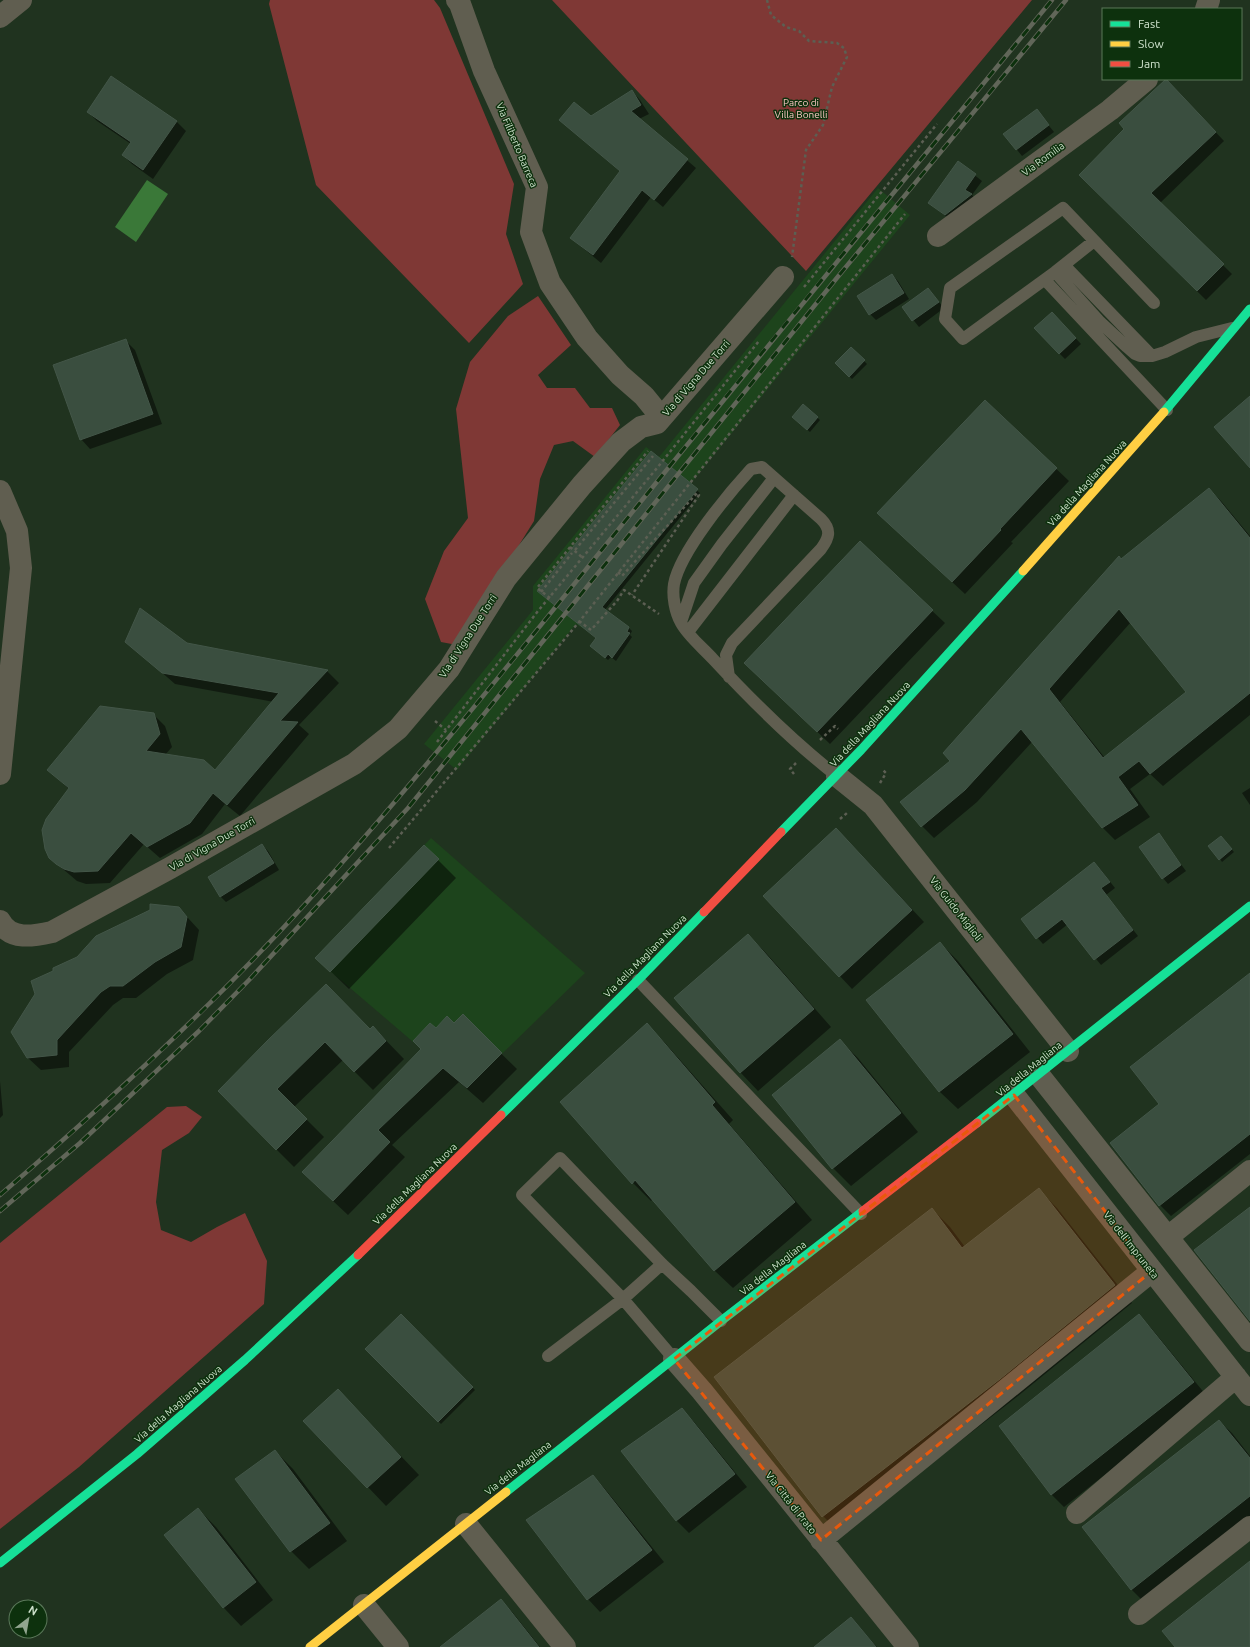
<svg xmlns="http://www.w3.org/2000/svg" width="1250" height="1647" font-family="Ubuntu,sans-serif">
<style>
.built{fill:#1d441c}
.green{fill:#7f3835}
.water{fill:#3a7838}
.shadow{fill:#0007;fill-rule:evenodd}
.building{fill:#3a4e3f;stroke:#435648;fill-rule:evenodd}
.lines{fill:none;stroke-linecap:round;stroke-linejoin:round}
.path{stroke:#5c5f53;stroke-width:2.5;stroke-dasharray:3 3;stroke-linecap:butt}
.lane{stroke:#605e50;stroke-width:12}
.street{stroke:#605e50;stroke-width:22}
.fast{stroke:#16e098;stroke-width:9}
.slow{stroke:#ffcf43;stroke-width:9}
.jam{stroke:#f24e42;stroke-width:9}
.rail-casing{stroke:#616659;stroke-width:4.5}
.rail{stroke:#0d310d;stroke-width:3;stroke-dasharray:9;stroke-linecap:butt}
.marked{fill:#e8590c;fill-opacity:0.2;stroke:#e8590c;stroke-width:3;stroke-dasharray:8 5;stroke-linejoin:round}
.labels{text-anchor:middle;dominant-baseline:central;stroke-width:3;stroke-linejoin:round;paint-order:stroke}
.park-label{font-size:10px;fill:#fbc6c3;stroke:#0d310d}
.street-label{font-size:10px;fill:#cee2cc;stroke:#0d310d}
</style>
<rect width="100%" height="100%" fill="#20331f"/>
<!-- built -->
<path class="built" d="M 878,188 L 910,215 L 691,483 L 698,489 L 584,629 L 576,624 L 457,770 L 424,744 L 533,610 L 533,586 L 646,447 L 659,457 Z
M 431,838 L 585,973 L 467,1088 L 315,958 Z"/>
<!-- green -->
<path class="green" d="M 270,0 L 434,0 L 440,8 L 514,184 L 506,234 L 523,284 L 469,343 L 316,185 L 269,4 Z
M 552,0 L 1032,0 L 806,271 Z
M 538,296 L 571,345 L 538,375 L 547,388 L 575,388 L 590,408 L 612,408 L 620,425 L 595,457 L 573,441 L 554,445 L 540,479 L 534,521 L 457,645 L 441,642 L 425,599 L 444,551 L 468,518 L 456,409 L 470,362 L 508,316 Z
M 186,1106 L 202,1117 L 189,1133 L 162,1150 L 156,1202 L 161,1230 L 191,1242 L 217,1227 L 245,1213 L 267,1261 L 264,1304 L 79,1467 L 0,1529 L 0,1243 L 167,1107 Z"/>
<!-- water -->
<path class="water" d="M 147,180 L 168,194 L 136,242 L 115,227 Z"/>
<!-- shadow -->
<path class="shadow" d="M 112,77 L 177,122 L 186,131 L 153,179 L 132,164 L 123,155 L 131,144 L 97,121 L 88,112 Z
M 1175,89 L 1224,141 L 1160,203 L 1232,274 L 1206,300 L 1080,175 Z
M 632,91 L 640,100 L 649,114 L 639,119 L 696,168 L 663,207 L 651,197 L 601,263 L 571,238 L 621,172 L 569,128 L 591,117 Z
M 1042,117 L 1054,132 L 1022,156 L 1005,135 Z
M 958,162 L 982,181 L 972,195 L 977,201 L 952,221 L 929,203 Z
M 892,275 L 898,281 L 909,299 L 876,320 L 870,314 Z
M 928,289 L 944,308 L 919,327 L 903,307 Z
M 1058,319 L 1081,344 L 1065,359 L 1059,353 Z
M 126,341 L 135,350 L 162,424 L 90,449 L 81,439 Z
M 851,348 L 867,364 L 852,379 L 836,363 Z
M 985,401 L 1069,481 L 1011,542 L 1013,543 L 965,594 L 891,525 Z
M 804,406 L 820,420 L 810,432 L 796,420 Z
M 651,452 L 700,493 L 604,611 L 629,628 L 632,631 L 630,635 L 632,637 L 616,661 L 611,657 L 608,660 L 595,649 L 597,639 L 541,594 Z
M 1209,489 L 1221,501 L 1250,536 L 1250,715 L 1163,786 L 1150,774 L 1130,789 L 1150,817 L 1115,840 L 1103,828 L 1032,742 L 977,802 L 934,838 L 922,826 L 951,761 L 1121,560 ZM 1131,622 L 1187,692 L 1105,758 L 1060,702 Z
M 860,543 L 945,623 L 830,744 L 758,675 Z
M 127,642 L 187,644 L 327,671 L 339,683 L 299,725 L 309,734 L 240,816 L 225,804 L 202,834 L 160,858 L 144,844 L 110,883 L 86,884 L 77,881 L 50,858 L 69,789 L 49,770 L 153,714 L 165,726 L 172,747 L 165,755 L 215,771 L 274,702 L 175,684 Z
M 1250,788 L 1250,805 L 1242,793 Z
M 1159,835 L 1186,871 L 1168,884 L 1163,878 Z
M 1223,840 L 1234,852 L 1222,862 L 1220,859 Z
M 849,842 L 924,922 L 852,989 L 765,896 Z
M 262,845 L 268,851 L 279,870 L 226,902 L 220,896 Z
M 424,846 L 456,878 L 349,989 L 317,958 Z
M 1100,869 L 1115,888 L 1106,895 L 1138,936 L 1101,965 L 1068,924 L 1043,944 L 1022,920 Z
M 178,907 L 199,930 L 193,960 L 167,974 L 136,998 L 123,998 L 113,1005 L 69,1052 L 69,1067 L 41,1070 L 28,1058 L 54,972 L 151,911 Z
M 748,935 L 766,953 L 831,1027 L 758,1091 L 741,1073 L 675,998 Z
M 940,943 L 958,961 L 1030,1052 L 958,1109 L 940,1092 L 868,1000 Z
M 1250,974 L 1250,1154 L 1171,1216 L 1160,1205 L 1160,1105 Z
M 463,1016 L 517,1069 L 483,1103 L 459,1082 L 392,1145 L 405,1157 L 348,1215 L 318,1187 L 422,1049 L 436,1029 L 454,1025 Z
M 647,1025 L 665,1043 L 733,1120 L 729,1124 L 812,1220 L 733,1288 L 715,1271 L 653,1199 L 651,1201 L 633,1183 Z
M 373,1027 L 404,1059 L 373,1090 L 343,1060 L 294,1107 L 324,1137 L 294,1167 L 276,1149 L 268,1041 L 370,1030 Z
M 840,1041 L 858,1058 L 918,1132 L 851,1186 L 833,1168 L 773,1095 Z
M 0,1081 L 3,1115 L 0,1118 Z
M 1039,1190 L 1057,1208 L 1132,1303 L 1018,1396 L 841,1534 L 823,1516 L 932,1209 L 950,1227 L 965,1247 Z
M 401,1315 L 475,1390 L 441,1424 L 367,1349 Z
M 1139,1315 L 1151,1328 L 1206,1395 L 1064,1507 L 1052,1495 L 1000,1427 Z
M 355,1408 L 419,1475 L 386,1506 L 305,1421 Z
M 682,1410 L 694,1422 L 747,1487 L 689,1533 L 677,1521 L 623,1451 Z
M 1219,1421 L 1232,1433 L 1250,1456 L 1250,1518 L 1144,1602 L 1132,1590 L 1084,1527 Z
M 275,1451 L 293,1469 L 347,1541 L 309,1569 L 291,1551 L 237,1479 Z
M 593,1476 L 605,1489 L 664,1562 L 600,1612 L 588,1599 Z
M 198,1509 L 216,1527 L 273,1600 L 241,1626 L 224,1608 L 165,1535 Z
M 501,1600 L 513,1613 L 540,1647 L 442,1647 Z
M 851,1619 L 877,1647 L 816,1647 Z"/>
<!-- building -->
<path class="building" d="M 111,76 L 177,121 L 143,170 L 122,155 L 131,142 L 87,112 Z
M 1166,79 L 1216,132 L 1151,193 L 1224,264 L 1197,291 L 1079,175 L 1124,129 L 1119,123 Z
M 632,90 L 641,105 L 631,111 L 688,159 L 654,200 L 642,190 L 593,255 L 570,238 L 620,171 L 559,120 L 574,102 L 591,116 Z
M 1037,109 L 1049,125 L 1016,150 L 1003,134 Z
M 958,161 L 976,174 L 965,190 L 972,194 L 945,215 L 928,203 Z
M 892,274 L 904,293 L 869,315 L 857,296 Z
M 928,288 L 939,302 L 912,321 L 902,307 Z
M 1052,312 L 1076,338 L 1059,354 L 1034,328 Z
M 126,339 L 153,414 L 80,440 L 53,365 Z
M 851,347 L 865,360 L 849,377 L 835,363 Z
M 1250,396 L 1250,468 L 1214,427 Z
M 985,400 L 1057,468 L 1000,529 L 1001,530 L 952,582 L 877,513 Z
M 803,404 L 818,417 L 807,430 L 792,417 Z
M 651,451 L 698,489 L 602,607 L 629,627 L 627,632 L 630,633 L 612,658 L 608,654 L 605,658 L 590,646 L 596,638 L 537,591 Z
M 1209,488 L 1250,538 L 1250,693 L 1150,774 L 1139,761 L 1118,777 L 1138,805 L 1102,828 L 1021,729 L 965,790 L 921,827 L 900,802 L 950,761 L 943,753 L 1119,556 L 1121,559 ZM 1119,609 L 1186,692 L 1103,758 L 1049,689 Z
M 860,541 L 933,610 L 817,732 L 744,663 Z
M 140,608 L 187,643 L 328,670 L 280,721 L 298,722 L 227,805 L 213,793 L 190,823 L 147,847 L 131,833 L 98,871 L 74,872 L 64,869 L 56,864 L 49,858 L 45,849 L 42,830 L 46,819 L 69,788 L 47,770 L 100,706 L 154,713 L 160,734 L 146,751 L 204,760 L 215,770 L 279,693 L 162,673 L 125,642 Z
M 836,828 L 912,910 L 839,977 L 763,896 Z
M 1159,833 L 1181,865 L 1162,879 L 1139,847 Z
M 1221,836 L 1232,849 L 1219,860 L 1208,846 Z
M 262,844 L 274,863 L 220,897 L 208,877 Z
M 424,845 L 439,859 L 330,972 L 315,958 Z
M 1094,862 L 1110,882 L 1101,888 L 1133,930 L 1094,960 L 1062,919 L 1036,939 L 1021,919 Z
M 150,904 L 179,907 L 187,917 L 181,947 L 155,962 L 123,986 L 110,986 L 101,992 L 57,1040 L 57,1055 L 27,1058 L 11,1032 L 35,994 L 31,981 L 53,971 L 53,968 L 77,957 L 96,936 L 150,910 Z
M 748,934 L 814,1009 L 740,1073 L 674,998 Z
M 940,942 L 1013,1034 L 939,1092 L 866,1000 Z
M 1250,973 L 1250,1134 L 1159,1206 L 1110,1143 L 1159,1104 L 1130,1067 Z
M 326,984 L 370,1029 L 373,1026 L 386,1041 L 354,1072 L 325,1042 L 277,1089 L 307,1119 L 276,1150 L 218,1091 L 268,1040 Z
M 463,1014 L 502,1053 L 467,1088 L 443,1068 L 378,1130 L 390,1142 L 333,1201 L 302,1172 L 421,1049 L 413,1041 L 430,1023 L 436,1028 L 447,1016 L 454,1023 Z
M 647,1023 L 715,1102 L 712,1105 L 795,1202 L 714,1271 L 635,1180 L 632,1184 L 560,1102 Z
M 840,1039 L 901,1113 L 832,1169 L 772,1095 Z
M 1039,1188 L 1115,1285 L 1000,1379 L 822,1517 L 714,1377 L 932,1208 L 962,1248 Z
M 1250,1207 L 1250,1321 L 1194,1250 Z
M 401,1314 L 473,1387 L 438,1422 L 365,1349 Z
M 1139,1314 L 1194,1382 L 1051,1495 L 999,1426 Z
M 338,1389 L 401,1457 L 367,1488 L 303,1421 Z
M 682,1408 L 735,1474 L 676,1521 L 621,1451 Z
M 1219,1420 L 1250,1458 L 1250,1496 L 1131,1590 L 1082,1527 Z
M 275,1450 L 330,1523 L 290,1552 L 235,1479 Z
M 593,1475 L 652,1550 L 587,1600 L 526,1520 Z
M 198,1508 L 256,1582 L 223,1608 L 164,1535 Z
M 1250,1561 L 1250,1647 L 1175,1647 L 1162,1631 Z
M 501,1599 L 539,1647 L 440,1647 Z
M 851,1617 L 876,1647 L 814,1647 Z"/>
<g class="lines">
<!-- path -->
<path class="path" d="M 767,0 L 771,15 L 786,27 L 799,31 L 809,41 L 837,43 L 844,48 L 847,57 L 832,87 L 823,125 L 806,150 L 792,257
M 804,287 L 937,124
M 570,547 L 583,558
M 575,550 L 653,456
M 618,572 L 622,576 L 697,493 L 699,495 L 632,595
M 541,592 L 572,553
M 550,598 L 537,588 L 648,451
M 579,621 L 591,630 L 617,601 L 624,590 L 659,614
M 435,721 L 446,730
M 820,740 L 835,726 L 838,729
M 437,742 L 538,611 L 657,468 L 759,341
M 794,774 L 790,769 L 796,763
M 880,783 L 886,773 L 882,769
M 840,819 L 847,813
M 389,848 L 579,622 L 905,214"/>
<!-- lane -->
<path class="lane" d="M 1094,241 L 1055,272 L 963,339 L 945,319 L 950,288 L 1063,208 L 1154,303
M 1064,265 L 1152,356
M 1055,272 L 1100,322 L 1127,347 L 1135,354 L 1140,356 L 1152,356 L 1165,352 L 1196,337 L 1232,328
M 1045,280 L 1167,410
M 681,622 L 694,583 L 722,544 L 774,478
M 688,632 L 794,495
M 729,677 L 726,655 L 732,643 L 821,549 C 829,538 832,530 821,519 L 762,467 L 751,469 C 728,494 680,552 674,584 C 672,596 675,612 681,623 C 688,636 703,648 713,659 C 752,701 792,741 837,776
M 638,980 L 861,1214
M 548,1356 L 623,1299 L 662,1264
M 674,1359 L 623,1299 L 522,1195 L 560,1158 L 662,1264 L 691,1291 L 721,1321"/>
<!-- street -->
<path class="street" d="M 457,0 L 460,4 L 484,71 L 537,187 L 531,232 L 550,283 L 587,338 L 620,375 L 644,396 L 657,412 L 657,423
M 1206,9 L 1209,0
M 0,17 L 21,0
M 938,236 L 1110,110 L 1147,79
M 0,491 L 17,531 L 21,568 L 0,774
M 837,776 L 873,805 L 1068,1051
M 0,921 C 10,941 34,936 52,932 L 170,868 L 354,764 L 398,729 L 449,669 L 506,578 L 582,485 L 621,442 L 641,427 L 657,423 L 783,277
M 1039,1075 L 1250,1341
M 1014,1095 L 1250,1395
M 1168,1237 L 1250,1171
M 674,1359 L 702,1391 L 908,1647
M 1077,1513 L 1236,1377
M 466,1524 L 565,1647
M 821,1540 L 1152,1271
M 364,1605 L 398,1647
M 1139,1614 L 1250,1527"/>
<!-- fast -->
<path class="fast" d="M 1164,412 L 1250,309
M 781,832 L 861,750 L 1023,571
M 501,1115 L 638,980 L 704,912
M 977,1123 L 1250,906
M 506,1492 L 721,1321 L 863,1211
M 0,1563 L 137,1454 L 245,1360 L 358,1255"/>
<!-- slow -->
<path class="slow" d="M 1023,571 L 1164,412
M 310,1647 L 506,1492"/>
<!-- jam -->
<path class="jam" d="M 704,912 L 781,832
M 863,1211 L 977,1123
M 358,1255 L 501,1115"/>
<!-- rail casing -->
<g class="rail-casing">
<path id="rail" d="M 0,1195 C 107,1103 212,1007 307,902 C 429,767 541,624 656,483 C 787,321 920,161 1052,0
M 0,1211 L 80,1143 L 199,1031 L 249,980 L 408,808 L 836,279 L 1066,0"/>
</g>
<!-- rail -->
<use href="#rail" class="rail"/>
</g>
<!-- marked area -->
<path class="marked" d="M 1014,1095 L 1152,1271 L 821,1540 L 674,1359 Z"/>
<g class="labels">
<!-- park labels -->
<g class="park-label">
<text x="801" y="102">Parco di<tspan x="801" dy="12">Villa Bonelli</tspan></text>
</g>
<!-- street labels -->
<g class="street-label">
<text transform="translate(517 145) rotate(67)">Via Filiberto Barreca</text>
<text transform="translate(1043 159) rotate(-36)">Via Romilia</text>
<text transform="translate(696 378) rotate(-49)">Via di Vigna Due Torri</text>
<text transform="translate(1087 483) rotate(-48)">Via della Magliana Nuova</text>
<text transform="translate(468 636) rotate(-57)">Via di Vigna Due Torri</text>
<text transform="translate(870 724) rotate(-47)">Via della Magliana Nuova</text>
<text transform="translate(212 844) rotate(-30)">Via di Vigna Due Torri</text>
<text transform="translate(956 909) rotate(52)">Via Guido Miglioli</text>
<text transform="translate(645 956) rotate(-45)">Via della Magliana Nuova</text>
<text transform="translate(1029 1069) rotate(-39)">Via della Magliana</text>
<text transform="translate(415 1184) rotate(-44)">Via della Magliana Nuova</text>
<text transform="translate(1131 1245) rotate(52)">Via dell'Impruneta</text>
<text transform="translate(773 1268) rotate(-38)">Via della Magliana</text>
<text transform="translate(178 1404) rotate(-41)">Via della Magliana Nuova</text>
<text transform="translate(518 1468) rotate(-38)">Via della Magliana</text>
<text transform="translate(791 1503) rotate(52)">Via Città di Prato</text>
</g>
</g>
<!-- legend -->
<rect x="1102" y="8" width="140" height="72" fill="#0d310d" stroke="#5a7859"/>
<rect x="1110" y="21" width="20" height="6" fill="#16e098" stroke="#5a7859"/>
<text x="1138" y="28" font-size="12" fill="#cee2cc">Fast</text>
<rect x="1110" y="41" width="20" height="6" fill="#ffcf43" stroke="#5a7859"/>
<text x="1138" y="48" font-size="12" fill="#cee2cc">Slow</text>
<rect x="1110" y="61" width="20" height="6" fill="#f24e42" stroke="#5a7859"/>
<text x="1138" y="68" font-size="12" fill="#cee2cc">Jam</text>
<!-- north arrow -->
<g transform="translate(28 1619) rotate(31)"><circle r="19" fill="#0d310d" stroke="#5a7859"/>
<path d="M0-3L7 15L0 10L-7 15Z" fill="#91a58f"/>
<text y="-6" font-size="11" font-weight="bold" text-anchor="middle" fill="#cee2cc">N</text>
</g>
</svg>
